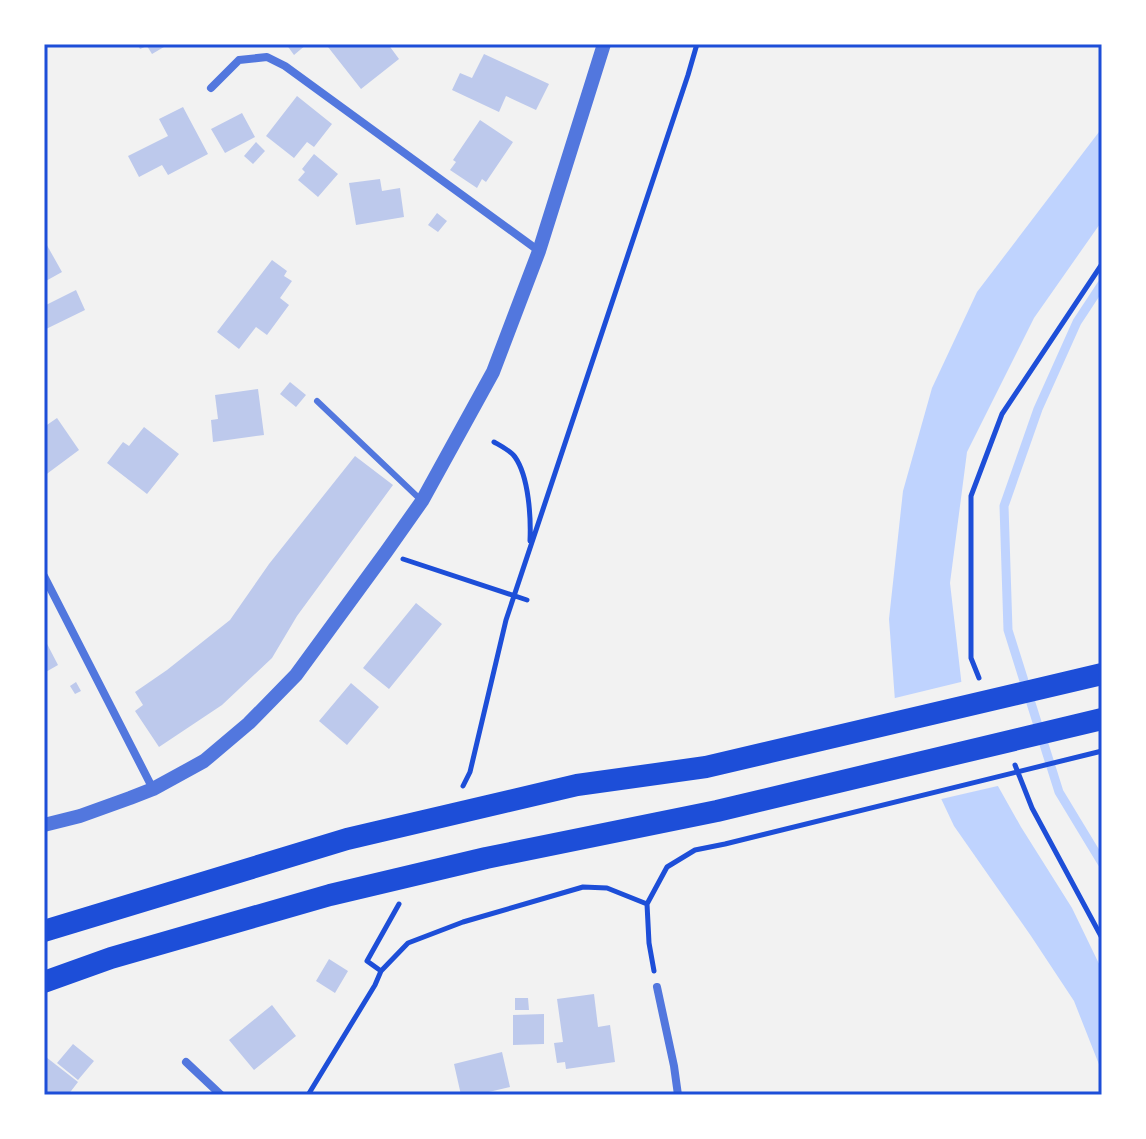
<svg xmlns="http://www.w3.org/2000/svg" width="1146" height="1139" font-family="'DejaVu Sans',sans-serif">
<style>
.water{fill:#bfd3fe}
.pier{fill:#f2f2f2}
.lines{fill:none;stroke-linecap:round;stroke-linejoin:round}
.stream{stroke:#bfd3fe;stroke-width:9}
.building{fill:#bdc9ec}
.path{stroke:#1d4ed8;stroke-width:5}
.service{stroke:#5277de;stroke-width:6}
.minor{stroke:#5277de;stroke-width:8}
.tertiary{stroke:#5277de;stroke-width:14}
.trunk{stroke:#1d4ed8;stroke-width:22}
.neatline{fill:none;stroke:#1d4ed8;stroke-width:3}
</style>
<rect width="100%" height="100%" fill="#f2f2f2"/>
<!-- water -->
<path class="water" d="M 1102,128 L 1102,221 L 1034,318 L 967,452 L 950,583 L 967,731 L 1021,827 L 1072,908 L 1102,970 L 1102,1072 L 1074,1001 L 1031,936 L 954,826 L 895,701 L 889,619 L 903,491 L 932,388 L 977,292 Z"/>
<!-- pier -->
<path class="pier" d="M 965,681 L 971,730 L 1002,785 L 937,800 L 891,699 Z"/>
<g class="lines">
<!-- stream -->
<path class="stream" d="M 1102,284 L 1077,322 L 1038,409 L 1004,506 L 1008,630 L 1059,792 L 1102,863"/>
</g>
<!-- building -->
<path class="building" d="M 137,44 L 169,44 L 152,54 L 147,46 L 140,49 Z
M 286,44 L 307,44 L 294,55 Z
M 331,44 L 388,44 L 399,59 L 361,89 L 328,47 Z
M 484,54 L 549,84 L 536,110 L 506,96 L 499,112 L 452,90 L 460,73 L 472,78 Z
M 297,96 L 332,124 L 314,147 L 307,142 L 294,158 L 266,136 Z
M 183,107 L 208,154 L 168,175 L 162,165 L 139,177 L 128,156 L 168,136 L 159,119 Z
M 242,113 L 255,137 L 225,153 L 211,129 Z
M 480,120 L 513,142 L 486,182 L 482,179 L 477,188 L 450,170 L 456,162 L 453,160 Z
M 256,142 L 265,151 L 253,164 L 244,156 Z
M 314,154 L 338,174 L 318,197 L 298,180 L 305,172 L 302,169 Z
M 380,179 L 382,191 L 400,188 L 404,217 L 356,225 L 349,183 Z
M 437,213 L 447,221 L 438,232 L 428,225 Z
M 44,240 L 62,272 L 44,282 Z
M 272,260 L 287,271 L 284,276 L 292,281 L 280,298 L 289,305 L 267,335 L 256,327 L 239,349 L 217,332 Z
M 76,290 L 85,310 L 44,330 L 44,306 Z
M 290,382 L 306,395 L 296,407 L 280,394 Z
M 258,389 L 264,435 L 213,442 L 211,420 L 218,419 L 215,395 Z
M 57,418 L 79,450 L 44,476 L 44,427 Z
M 144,427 L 179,454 L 147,494 L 107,463 L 123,442 L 129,446 Z
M 355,456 L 393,485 L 297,616 L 272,658 L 222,705 L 159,747 L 135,711 L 143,705 L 135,692 L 167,670 L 230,620 L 269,564 Z
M 416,603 L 442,624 L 389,689 L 363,668 Z
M 44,638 L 58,665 L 44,673 Z
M 76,682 L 81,691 L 75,694 L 70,686 Z
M 351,683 L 379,707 L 347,745 L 319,721 Z
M 329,959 L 348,971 L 335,993 L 316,981 Z
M 594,994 L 598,1027 L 610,1025 L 615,1062 L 566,1069 L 565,1062 L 557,1063 L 554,1043 L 563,1042 L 557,999 Z
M 515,998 L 528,998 L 529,1010 L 515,1010 Z
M 272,1005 L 296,1036 L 254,1070 L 229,1040 Z
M 544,1014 L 544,1044 L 513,1045 L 513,1015 Z
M 73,1044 L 94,1061 L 78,1080 L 57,1063 Z
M 502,1052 L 510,1087 L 476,1095 L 461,1095 L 454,1064 Z
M 46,1057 L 78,1082 L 68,1095 L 44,1095 L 44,1059 Z"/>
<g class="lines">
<!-- path -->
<path class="path" d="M 494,442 C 501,446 511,451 515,457 C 529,477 531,518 530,541
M 403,559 L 527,600
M 979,678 L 971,658 L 971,496 L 1002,414 L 1102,264
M 1015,765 L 1032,808 L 1102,938
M 463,786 L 470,772 L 506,620 L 688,75 L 697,44
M 381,971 L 367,961 L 399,904
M 654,971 L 649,943 L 647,904 L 667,867 L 695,850 L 725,844 L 1102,751
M 308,1095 L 375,985 L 381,971 L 408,943 L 463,922 L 583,887 L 607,888 L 647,904"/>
<!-- service -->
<path class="service" d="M 317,401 L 422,501"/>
<!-- minor -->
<path class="minor" d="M 211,88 L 239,60 L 267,57 L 285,66 L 539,251
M 44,576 L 153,789
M 657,987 L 674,1066 L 678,1095
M 186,1062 L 221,1095"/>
<!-- tertiary -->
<path class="tertiary" d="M 44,825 L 80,816 L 130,798 L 153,789 L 204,761 L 249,723 L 296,675 L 386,552 L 422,501 L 493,372 L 539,251 L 604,44"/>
<!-- trunk -->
<path class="trunk" d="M 44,931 L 347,839 L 577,785 L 706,767 L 1102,674
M 44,982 L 111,958 L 330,895 L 486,858 L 717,811 L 1102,719"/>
</g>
<!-- border -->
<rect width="1146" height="1139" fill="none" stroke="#ffffff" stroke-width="92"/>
<rect x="46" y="46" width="1054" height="1047" class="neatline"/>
</svg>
